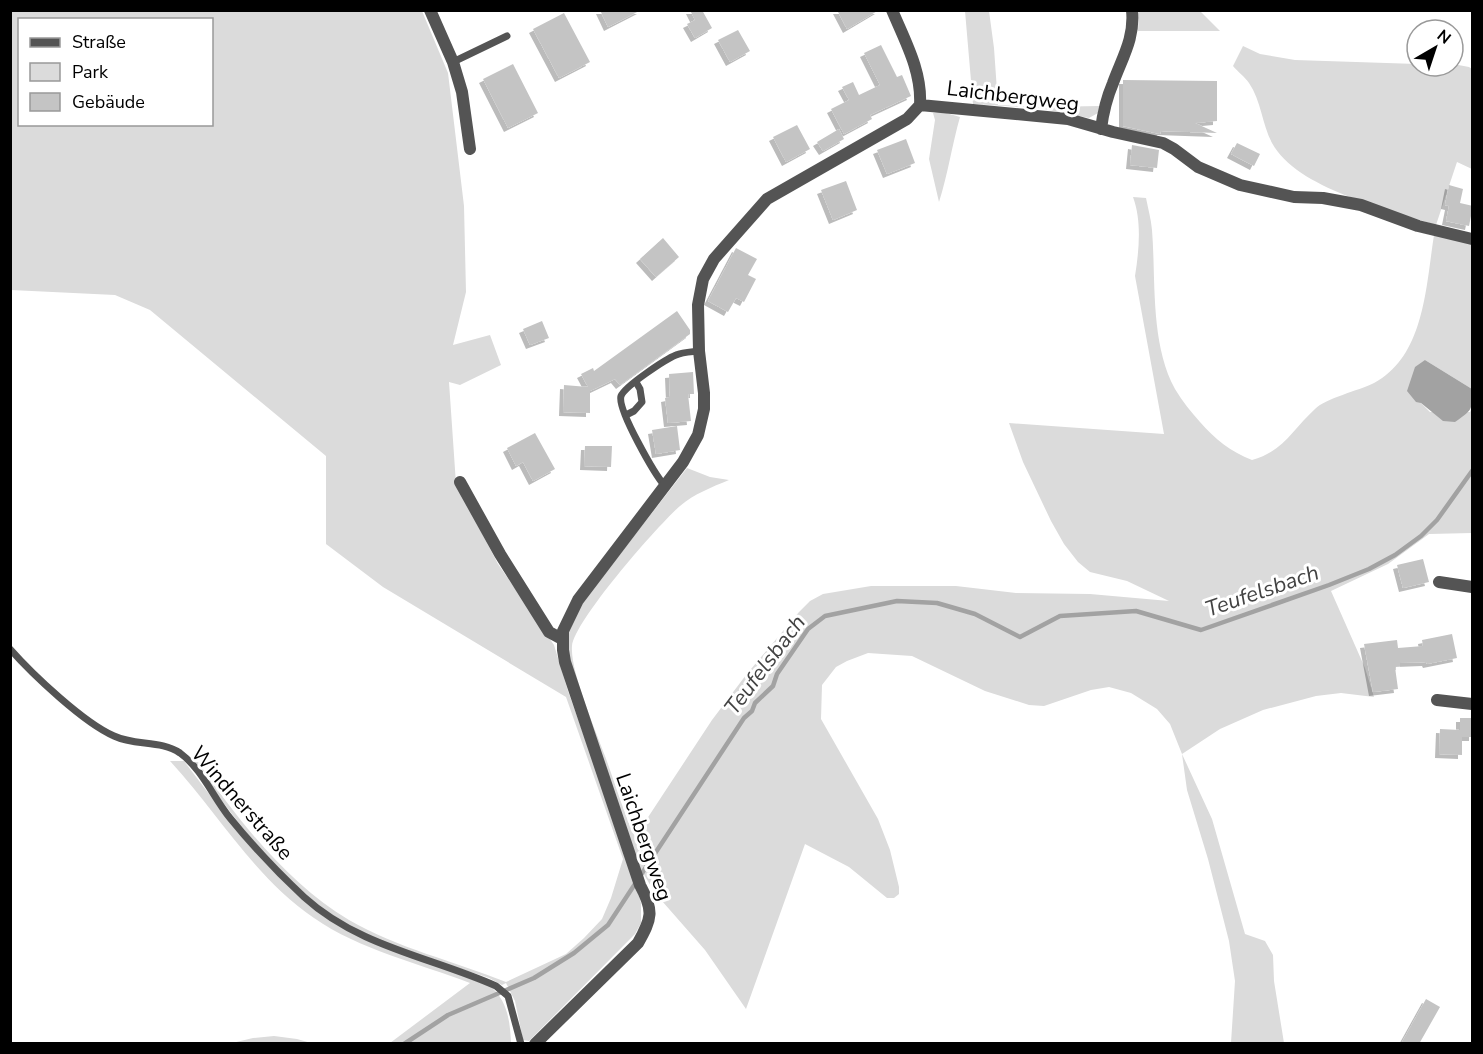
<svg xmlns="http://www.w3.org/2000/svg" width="1483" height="1054" font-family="'Nunito Sans',sans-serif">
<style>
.green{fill:#dbdbdb;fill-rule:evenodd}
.water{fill:#a2a2a2}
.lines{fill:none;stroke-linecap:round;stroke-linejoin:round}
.stream{stroke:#a2a2a2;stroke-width:4.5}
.building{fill:#c4c4c4;filter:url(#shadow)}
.service{stroke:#545454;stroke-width:7}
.minor{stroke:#545454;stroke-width:12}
.labels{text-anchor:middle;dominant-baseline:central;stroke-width:6;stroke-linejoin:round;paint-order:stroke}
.street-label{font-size:21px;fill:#000;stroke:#fff}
.water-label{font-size:22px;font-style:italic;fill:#434343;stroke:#fff}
</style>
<defs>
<filter id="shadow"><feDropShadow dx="-4" dy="4" stdDeviation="0" flood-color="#0004"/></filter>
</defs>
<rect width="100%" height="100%" fill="#fff"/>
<!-- green -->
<path class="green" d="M 11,11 L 422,11 L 448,73 L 464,206 L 466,292 L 453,345 L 490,335 L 501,365 L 460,385 L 449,382 L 456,484 L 498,564 L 554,645 L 568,691 L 626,854 L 641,903 L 641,923 L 635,934 L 529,1041 L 523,1040 L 515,1001 L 506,983 L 502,985 L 489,978 C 440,961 378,945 335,917 C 279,880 232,816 194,762 L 198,762 C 237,819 288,884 349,920 C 397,948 454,961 506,982 L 566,954 L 584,938 L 602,919 L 611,898 L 623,859 L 566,697 L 383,587 L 326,544 L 326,456 L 150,310 L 115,295 L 11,290 ZM 20,20 L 212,20 L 212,124 L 20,124 Z
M 965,11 L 989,11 L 994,48 L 998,105 L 1044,107 L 1100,106 L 1098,113 L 1089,118 L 1039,108 L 973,104 Z
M 1139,11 L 1200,11 L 1220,31 L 1138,31 Z
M 1243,46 L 1260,54 L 1295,60 L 1417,64 L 1417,66 L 1453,66 L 1453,64 L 1469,67 L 1472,69 L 1472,169 L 1457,162 L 1436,225 C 1388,209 1297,189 1272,143 C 1262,124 1261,100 1249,83 C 1245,77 1238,72 1233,66 Z
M 943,112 L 960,117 C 952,145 948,174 939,202 L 929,159 L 935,120 L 933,113 Z
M 1133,197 L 1146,198 C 1148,208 1151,219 1152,230 C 1156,280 1150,343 1175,389 C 1182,401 1191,412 1200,422 C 1215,439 1231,452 1252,460 C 1283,452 1293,429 1315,409 C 1326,398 1358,391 1374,383 C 1425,356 1426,285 1434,235 L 1472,244 L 1472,389 L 1425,360 L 1421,403 L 1430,412 L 1470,412 L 1472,408 L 1472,533 L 1429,534 L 1388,564 L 1331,591 L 1365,668 L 1374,697 L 1341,693 L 1316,696 L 1263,710 L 1220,729 L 1182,754 L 1212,819 L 1245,934 L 1265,941 L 1273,955 L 1274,981 L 1284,1043 L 1231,1043 L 1235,981 L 1229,941 L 1208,859 L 1187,790 L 1182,754 L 1170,724 L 1157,709 L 1131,693 L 1109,687 L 1091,690 L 1044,706 L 1029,705 L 985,691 L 912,656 L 868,653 L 847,661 L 836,667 L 822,685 L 821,719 L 878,819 L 890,850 L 899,887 L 899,894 L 894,898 L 887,898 L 849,867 L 805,844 L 746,1009 L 705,950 L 655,893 L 640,868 L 568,660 L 569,629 L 581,604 L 687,468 L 710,477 L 729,480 C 712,487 694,494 680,506 C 658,525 575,620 572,646 C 570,671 596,731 605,756 C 615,783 623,811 635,837 L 712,720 L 746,675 L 799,612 L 810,601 L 823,594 L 871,586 L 956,586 L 1016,593 L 1090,594 L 1169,601 L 1127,581 L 1090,572 L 1078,562 L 1064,544 L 1051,521 L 1023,462 L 1009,423 L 1164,434 L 1135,276 C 1139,251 1142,221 1133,197 Z
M 170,761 L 184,761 L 231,823 L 323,916 L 363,939 L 490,986 C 508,1001 510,1022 511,1043 L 390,1043 L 470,983 C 418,963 360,950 314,918 C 254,877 218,813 170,761 Z
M 274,1036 L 297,1039 L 311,1043 L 232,1043 L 253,1038 Z"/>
<!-- water -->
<path class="water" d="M 1425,360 L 1472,389 C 1473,410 1472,410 1455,422 L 1443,421 L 1421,403 L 1416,402 L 1407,391 L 1415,367 Z"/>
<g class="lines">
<!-- stream -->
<path class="stream" d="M 404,1044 L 448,1015 L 534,978 L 574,953 L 608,925 L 744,718 L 752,711 L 755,703 L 773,686 L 777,674 L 808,629 L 825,616 L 897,601 L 937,603 L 975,614 L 1020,637 L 1060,616 L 1136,611 L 1201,630 L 1329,585 L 1369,569 L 1395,555 L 1421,536 L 1437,520 L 1472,471"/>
</g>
<!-- building -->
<path class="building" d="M 600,10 L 641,10 L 608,27 Z
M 690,10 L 702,10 L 712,28 L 695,38 L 687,24 L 695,20 Z
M 837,10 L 879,10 L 847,29 Z
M 564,13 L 590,62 L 559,78 L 533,29 Z
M 738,30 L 750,51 L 730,62 L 718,40 Z
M 881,45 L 897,77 L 902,75 L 911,96 L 870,115 L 872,119 L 844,134 L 831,109 L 849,100 L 842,87 L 853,82 L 859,95 L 880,85 L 864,53 Z
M 513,64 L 538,113 L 508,128 L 483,79 Z
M 1123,80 L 1217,81 L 1217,121 L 1195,123 L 1217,133 L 1161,131 L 1160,134 L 1123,126 Z
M 797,125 L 810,149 L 786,162 L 773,137 Z
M 839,129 L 844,139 L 823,151 L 817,142 Z
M 906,139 L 915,163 L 887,174 L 877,150 Z
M 1237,143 L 1260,154 L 1254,166 L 1231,154 Z
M 1132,145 L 1159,150 L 1157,168 L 1130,165 Z
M 846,181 L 857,210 L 833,220 L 821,190 Z
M 1449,185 L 1463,189 L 1460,203 L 1473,206 L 1469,226 L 1446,221 L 1449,206 L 1445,205 Z
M 663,238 L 679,257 L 656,277 L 640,259 Z
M 736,248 L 757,259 L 748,275 L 756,279 L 744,302 L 736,298 L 728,312 L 708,301 Z
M 677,311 L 690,330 L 690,334 L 620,385 L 615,379 L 590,391 L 590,413 L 563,412 L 564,385 L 588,387 L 581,374 L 593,368 L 594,371 Z
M 542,321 L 549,338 L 530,345 L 523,329 Z
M 693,372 L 694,394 L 688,394 L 691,421 L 668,423 L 665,398 L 670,397 L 669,374 Z
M 677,426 L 680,450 L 656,454 L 652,430 Z
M 535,433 L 555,469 L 533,481 L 523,462 L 516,466 L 507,448 Z
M 585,446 L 612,446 L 611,467 L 584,466 Z
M 1423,559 L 1429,582 L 1403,588 L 1397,565 Z
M 1452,634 L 1457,658 L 1427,664 L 1426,662 L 1400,663 L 1400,666 L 1395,667 L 1398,689 L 1373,692 L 1364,644 L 1397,640 L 1398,648 L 1423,646 L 1422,640 Z
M 1460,718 L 1473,718 L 1473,737 L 1462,737 L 1462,755 L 1439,754 L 1440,729 L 1460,730 Z
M 1426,999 L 1440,1007 L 1419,1044 L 1401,1044 Z"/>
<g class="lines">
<!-- service -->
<path class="service" d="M 453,62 L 507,36
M 626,415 L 634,411 L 642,402 L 640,389 L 636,382
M 665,486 C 655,475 617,409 621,396 C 625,386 666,359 676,355 C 683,352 691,352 699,351
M 10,649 C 33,675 84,723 114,736 C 135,746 161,740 180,753 C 202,769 213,797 230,818 C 252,845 278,873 304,897 C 359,947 431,957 496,986 L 508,996 L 521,1044"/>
<!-- minor -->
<path class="minor" d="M 430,10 L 453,62 L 462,92 L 470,149
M 892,10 C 905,41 922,71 920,105
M 920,105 L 1068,119 L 1113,132 L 1163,143 L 1174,149 L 1198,167 L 1240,185 L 1294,197 L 1323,198 L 1361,205 L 1418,226 L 1472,239
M 1101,129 C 1103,113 1107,97 1113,83 C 1122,58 1135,38 1132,10
M 460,482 L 500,554 L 549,632 L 562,639
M 1439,582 L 1472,587
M 1437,700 L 1472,704
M 535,1044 L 638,943 C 652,918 654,911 640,885 L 565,662 L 563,650 L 563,631 L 578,600 L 683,462 L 698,435 L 704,409 L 704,393 L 699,351 L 698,305 L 703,279 L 714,259 L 767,199 L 907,119 L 920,105"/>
</g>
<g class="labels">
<!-- street labels -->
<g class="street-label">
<text transform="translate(1013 96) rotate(7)">Laichbergweg</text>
<text transform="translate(242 803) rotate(49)">Windnerstraße</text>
<text transform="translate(644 837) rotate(71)">Laichbergweg</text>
</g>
<!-- water labels -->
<g class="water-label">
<text transform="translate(1262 591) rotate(-19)">Teufelsbach</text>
<text transform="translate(765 665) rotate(-53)">Teufelsbach</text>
</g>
</g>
<!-- border -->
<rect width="1483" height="1054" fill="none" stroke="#000000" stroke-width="24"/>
<!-- legend -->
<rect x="18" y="18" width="195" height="108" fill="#ffffff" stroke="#999999" stroke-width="1.5"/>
<rect x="30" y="38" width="30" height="9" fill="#545454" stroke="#999999" stroke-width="1.5"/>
<text x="72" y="48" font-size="18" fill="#000000">Straße</text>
<rect x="30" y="63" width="30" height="18" fill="#dbdbdb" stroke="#999999" stroke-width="1.5"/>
<text x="72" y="78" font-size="18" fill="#000000">Park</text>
<rect x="30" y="93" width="30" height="18" fill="#c4c4c4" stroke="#999999" stroke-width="1.5"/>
<text x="72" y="108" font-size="18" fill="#000000">Gebäude</text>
<!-- north arrow -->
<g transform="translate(1435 48) rotate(39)"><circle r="28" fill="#ffffff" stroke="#999999" stroke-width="1.5"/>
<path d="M0-4.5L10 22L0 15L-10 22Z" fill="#000000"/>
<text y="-9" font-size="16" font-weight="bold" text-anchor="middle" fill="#000000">N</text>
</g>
</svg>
